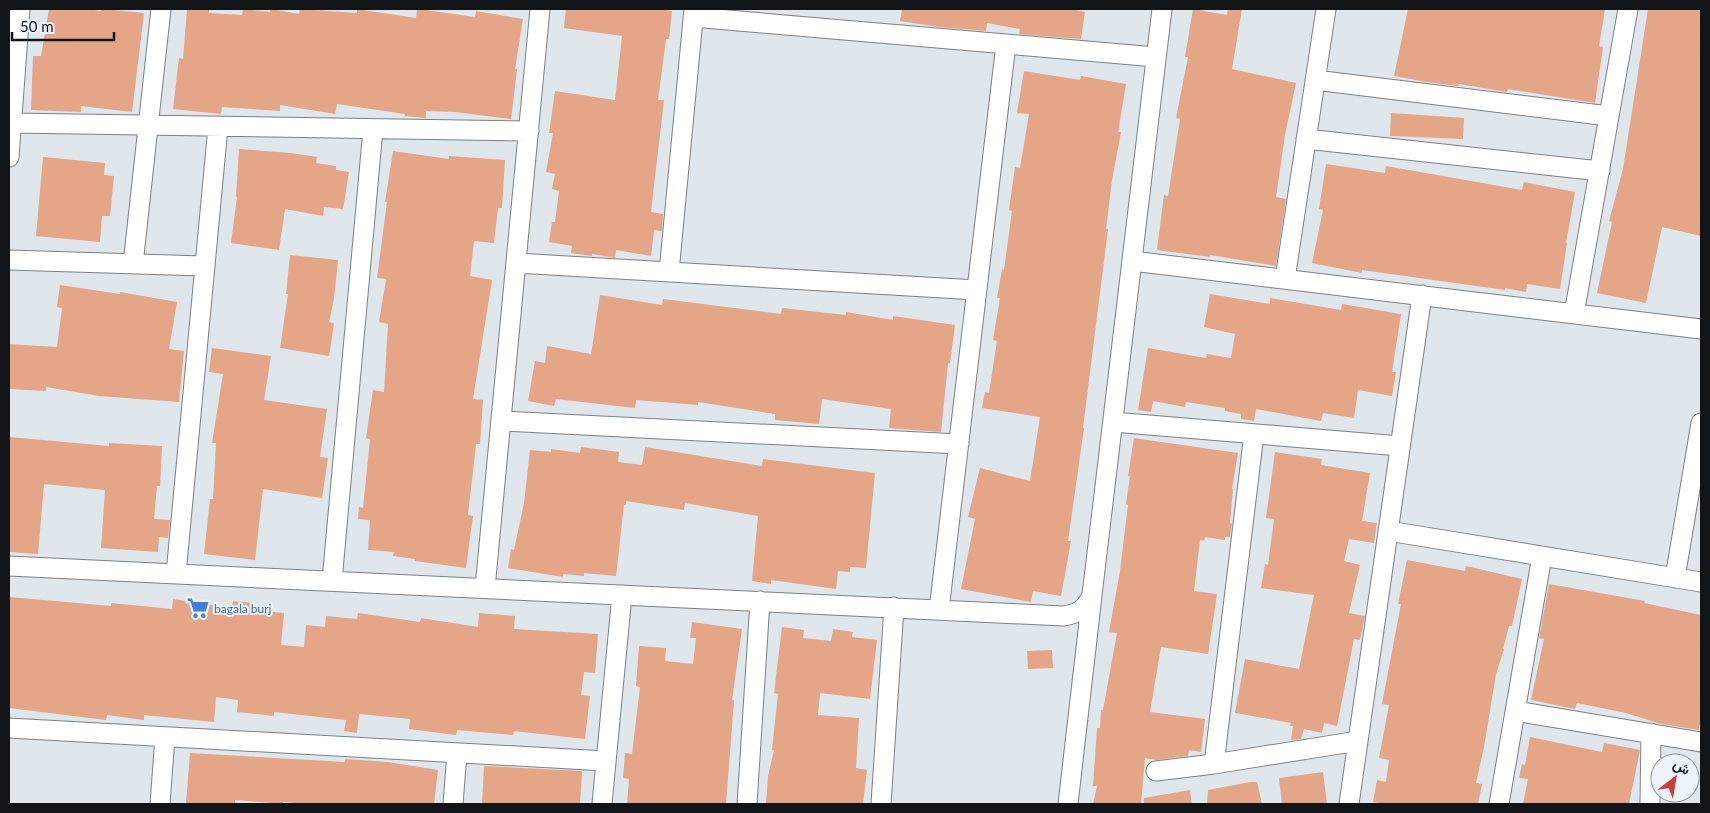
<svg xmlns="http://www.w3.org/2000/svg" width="1710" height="813" font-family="Lato,Vazirmatn,sans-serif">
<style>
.building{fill:#e5a587}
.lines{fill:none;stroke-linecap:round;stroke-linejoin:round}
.minor-casing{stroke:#7a8186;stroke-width:21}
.minor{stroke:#fff;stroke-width:19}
.labels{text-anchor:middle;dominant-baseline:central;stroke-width:4;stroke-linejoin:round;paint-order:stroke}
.shop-label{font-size:12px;fill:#366cbe;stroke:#ecf3f9;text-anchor:start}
</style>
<rect width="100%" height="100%" fill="#dfe6ec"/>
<!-- building -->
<path class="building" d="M 49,9 L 87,9 L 101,11 L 101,9 L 103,9 L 144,13 L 132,112 L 81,106 L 81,112 L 31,110 L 33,56 L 41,56 Z
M 187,9 L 209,9 L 209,13 L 242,15 L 243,9 L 270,12 L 270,9 L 272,9 L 299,14 L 300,9 L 357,13 L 357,9 L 416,18 L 417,9 L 419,9 L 475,17 L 476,11 L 523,19 L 515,69 L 517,69 L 511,119 L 455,112 L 426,111 L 426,118 L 405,116 L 405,114 L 337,104 L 335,114 L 280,105 L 280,111 L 222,107 L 221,114 L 173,109 L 179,58 L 183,59 Z
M 566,9 L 659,9 L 672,11 L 669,39 L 666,39 L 658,100 L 664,100 L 651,212 L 663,214 L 662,231 L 654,230 L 651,256 L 616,250 L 615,258 L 592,254 L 592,256 L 571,253 L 572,246 L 549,242 L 552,222 L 555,222 L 559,191 L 552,189 L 555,174 L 546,172 L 553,133 L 549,133 L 555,91 L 615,100 L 622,36 L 564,28 Z
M 902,9 L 1076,9 L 1076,10 L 1085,12 L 1081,39 L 1019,34 L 1020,29 L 987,23 L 986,31 L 939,27 L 900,21 Z
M 1193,9 L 1227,15 L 1228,9 L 1242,9 L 1232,69 L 1296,83 L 1285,135 L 1276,197 L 1286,199 L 1276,266 L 1210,255 L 1210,257 L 1157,250 L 1164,195 L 1168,196 L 1180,119 L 1176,118 L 1188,57 L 1185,57 Z
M 1408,9 L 1605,9 L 1599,46 L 1603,47 L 1595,103 L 1508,89 L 1507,92 L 1459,84 L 1458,86 L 1427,82 L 1394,76 Z
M 1648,9 L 1701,9 L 1701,236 L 1662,227 L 1646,303 L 1597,293 L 1612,222 L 1609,221 L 1623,169 Z
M 1024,71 L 1080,80 L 1081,76 L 1126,84 L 1118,132 L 1121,132 L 1112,180 L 1106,229 L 1108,229 L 1083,428 L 1084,428 L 1068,541 L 1071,541 L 1061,596 L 1033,591 L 1031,602 L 961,589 L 975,519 L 968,517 L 980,468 L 1030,481 L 1040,417 L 982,408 L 985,392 L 989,393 L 997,341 L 993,340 L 1000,298 L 997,298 L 1002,269 L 1004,270 L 1012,211 L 1009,210 L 1015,167 L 1020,168 L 1029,114 L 1017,113 Z
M 1391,113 L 1464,118 L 1463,139 L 1390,136 Z
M 239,149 L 291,153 L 317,157 L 316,163 L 336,166 L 336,170 L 349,172 L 343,209 L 324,207 L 323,216 L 285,209 L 279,250 L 231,243 L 237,197 L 236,197 Z
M 393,151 L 449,159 L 449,156 L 505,160 L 502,208 L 498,208 L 494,243 L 474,241 L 470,276 L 492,280 L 473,399 L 483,400 L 480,444 L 476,444 L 468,515 L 473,516 L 466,568 L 415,561 L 415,559 L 393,556 L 394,552 L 368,550 L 370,520 L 358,519 L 359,507 L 363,508 L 370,439 L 366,438 L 373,390 L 384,392 L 388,324 L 379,322 L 386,279 L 377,278 L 387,202 L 385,202 Z
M 43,157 L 105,163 L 104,175 L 114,176 L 110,216 L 102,216 L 100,242 L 36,236 Z
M 1326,164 L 1385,173 L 1386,166 L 1522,190 L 1524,182 L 1575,192 L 1566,243 L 1567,243 L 1560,289 L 1527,284 L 1526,292 L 1505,288 L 1505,290 L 1362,270 L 1362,273 L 1312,263 L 1323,210 L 1319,209 Z
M 290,255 L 338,260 L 334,299 L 329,322 L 334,323 L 329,356 L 280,348 L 288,294 L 286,294 Z
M 60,285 L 120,294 L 120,292 L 177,302 L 169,349 L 184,351 L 179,402 L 99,396 L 46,387 L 46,391 L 9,389 L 9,344 L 57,347 L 62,308 L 57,307 Z
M 1210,294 L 1270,304 L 1270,298 L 1341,310 L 1342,304 L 1401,314 L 1392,372 L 1396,372 L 1392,396 L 1358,390 L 1354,418 L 1323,413 L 1321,421 L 1256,409 L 1254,421 L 1241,419 L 1241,414 L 1225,411 L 1225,408 L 1186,402 L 1185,407 L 1153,401 L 1151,412 L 1138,410 L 1148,348 L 1206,358 L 1207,354 L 1231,358 L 1235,334 L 1204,327 Z
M 600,295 L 662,305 L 663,299 L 781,314 L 782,308 L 846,315 L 846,312 L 893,320 L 893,316 L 955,325 L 950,363 L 948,363 L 941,432 L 889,428 L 891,409 L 822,399 L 819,424 L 775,420 L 775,414 L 698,402 L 698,405 L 636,400 L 635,408 L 556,399 L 554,406 L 528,401 L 535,361 L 545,363 L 547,346 L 591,354 Z
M 212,348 L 271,356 L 264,400 L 327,409 L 320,457 L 328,458 L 322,498 L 263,489 L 255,560 L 204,554 L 210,499 L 213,499 L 216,443 L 212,443 L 223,374 L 209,372 Z
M 9,437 L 109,446 L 109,443 L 162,446 L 160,486 L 157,486 L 154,519 L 170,520 L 168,538 L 159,537 L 158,552 L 101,548 L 105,490 L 44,484 L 38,554 L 9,552 Z
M 1134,438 L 1238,453 L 1232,489 L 1233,489 L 1230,523 L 1232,524 L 1230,537 L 1225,537 L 1225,540 L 1205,537 L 1204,541 L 1200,540 L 1194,591 L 1217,594 L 1208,654 L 1161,647 L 1150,712 L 1205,719 L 1201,752 L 1189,750 L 1188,756 L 1156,760 L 1145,758 L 1141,804 L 1093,804 L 1097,786 L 1093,786 L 1097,728 L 1100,728 L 1101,710 L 1103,710 L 1117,633 L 1109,632 L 1120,571 L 1128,505 L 1126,504 L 1130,476 L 1128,476 Z
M 581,447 L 619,452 L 618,462 L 642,465 L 645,447 L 762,466 L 763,459 L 875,473 L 866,568 L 850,567 L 850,572 L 838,571 L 836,589 L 771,580 L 771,584 L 752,581 L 758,516 L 685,503 L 684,510 L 626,501 L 626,505 L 624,505 L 616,576 L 584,573 L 584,576 L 563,574 L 563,577 L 508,568 L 511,549 L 514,550 L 524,503 L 530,450 L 551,452 L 551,449 L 580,453 Z
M 1275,452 L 1322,459 L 1321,465 L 1370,473 L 1362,521 L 1377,523 L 1374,543 L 1349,539 L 1344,561 L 1360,565 L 1349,613 L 1365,616 L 1360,640 L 1354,639 L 1337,726 L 1324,723 L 1322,733 L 1304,729 L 1301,739 L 1291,740 L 1293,726 L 1290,726 L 1291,723 L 1235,713 L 1245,659 L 1299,669 L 1314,595 L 1261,588 L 1265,564 L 1268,565 L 1274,519 L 1266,518 Z
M 1407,560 L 1465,571 L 1466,566 L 1522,579 L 1512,626 L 1509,626 L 1503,649 L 1504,649 L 1496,674 L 1484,747 L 1476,783 L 1482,784 L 1478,804 L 1384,804 L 1373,802 L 1377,780 L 1386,782 L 1389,760 L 1379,758 L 1389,705 L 1382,704 L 1401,604 L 1398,604 Z
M 1549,584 L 1645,601 L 1644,603 L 1701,615 L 1701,725 L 1699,725 L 1699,730 L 1661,724 L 1626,713 L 1577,703 L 1575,709 L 1531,700 L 1544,639 L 1539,638 Z
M 9,597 L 111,606 L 111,603 L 172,609 L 173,599 L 232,608 L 233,601 L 254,603 L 254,610 L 284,613 L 281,645 L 304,647 L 306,625 L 325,627 L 326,616 L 357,619 L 358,613 L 420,622 L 421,618 L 478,627 L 479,613 L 515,616 L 514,629 L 598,634 L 595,673 L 584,672 L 581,695 L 590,696 L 585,739 L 514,731 L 513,735 L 457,730 L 456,735 L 409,729 L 410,719 L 359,714 L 357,733 L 344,731 L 346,720 L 274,712 L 274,716 L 237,712 L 238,700 L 216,697 L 214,722 L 144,715 L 144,720 L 107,715 L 106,720 L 9,708 Z
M 692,622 L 742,629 L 732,700 L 734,700 L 726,804 L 627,804 L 629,779 L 623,778 L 625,753 L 632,754 L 640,687 L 636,686 L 639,646 L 666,648 L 665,661 L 693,664 L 696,638 L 690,638 Z
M 782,627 L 804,630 L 803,638 L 831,641 L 833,629 L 853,632 L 852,637 L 877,640 L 870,699 L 820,693 L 818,715 L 859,718 L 856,768 L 867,770 L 863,804 L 766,804 L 768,776 L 774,750 L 772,750 L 778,694 L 774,693 Z
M 1052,650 L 1053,668 L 1028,669 L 1027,651 Z
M 1530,737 L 1602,752 L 1604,743 L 1640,750 L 1629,804 L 1523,804 L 1528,779 L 1519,778 L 1522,764 L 1525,765 Z
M 190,753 L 345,762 L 345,759 L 388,762 L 438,770 L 434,804 L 307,804 L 283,802 L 283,804 L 235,800 L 235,804 L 186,804 Z
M 484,766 L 582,771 L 580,804 L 482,804 Z
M 1323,772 L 1327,804 L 1282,804 L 1279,778 Z
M 1250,782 L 1257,782 L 1262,804 L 1207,804 L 1208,790 Z
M 1190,790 L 1192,804 L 1144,804 L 1144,798 Z"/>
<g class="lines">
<!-- minor casing -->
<g class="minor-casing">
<path id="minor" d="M 693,17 L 1156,57
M 1315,80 L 1609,116
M 11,123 L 529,131
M 1306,139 L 1600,171
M 9,157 L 20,9
M 9,260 L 203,266
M 1132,261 L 1701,329
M 516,263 L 977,290
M 133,264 L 161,9
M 669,272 L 694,9
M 1285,279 L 1326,9
M 1574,314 L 1628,9
M 501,421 L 959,444
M 1113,422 L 1400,446
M 1388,531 L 1701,582
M 9,566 L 1063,616 C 1078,614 1086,609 1092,595 L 1162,9
M 176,574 L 218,127
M 1675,578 L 1701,423
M 332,581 L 373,129
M 485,588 L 540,9
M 939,610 L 1006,44
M 1515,711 L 1701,742
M 9,728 L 606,761
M 1214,764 L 1254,434
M 1156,771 L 1214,764 L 1358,741
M 160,804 L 165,737
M 453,804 L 457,753
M 602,804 L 622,595
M 747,804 L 760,601
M 881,804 L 894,607
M 1068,804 L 1092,596
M 1349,804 L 1422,295
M 1499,804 L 1542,556
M 1650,804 L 1651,733"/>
</g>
<!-- minor -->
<use href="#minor" class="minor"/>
</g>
<!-- icons -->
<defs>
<g id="supermarket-bare" transform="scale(1.725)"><path d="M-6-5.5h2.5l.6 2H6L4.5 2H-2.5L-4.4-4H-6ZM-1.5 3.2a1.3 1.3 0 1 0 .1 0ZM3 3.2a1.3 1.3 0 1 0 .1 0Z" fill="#3f7fe0" stroke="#ecf3f9" stroke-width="2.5" paint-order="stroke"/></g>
</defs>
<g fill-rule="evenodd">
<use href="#supermarket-bare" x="198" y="608"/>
</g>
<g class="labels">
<!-- shop labels -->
<g class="shop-label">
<text x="214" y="608">bagala burj</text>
</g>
</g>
<!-- border -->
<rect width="1710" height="813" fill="none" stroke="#121517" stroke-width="20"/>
<!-- north arrow -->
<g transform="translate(1675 778) rotate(31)"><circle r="24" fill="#ecf3f9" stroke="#959a9f"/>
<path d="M0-4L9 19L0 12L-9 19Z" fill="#cc3d3c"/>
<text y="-8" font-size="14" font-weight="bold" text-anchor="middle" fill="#121517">ش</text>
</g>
<!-- scale -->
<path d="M12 32v8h102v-8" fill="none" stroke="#121517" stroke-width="2.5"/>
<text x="20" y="32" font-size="15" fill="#121517" stroke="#ecf3f9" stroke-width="4" paint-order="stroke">50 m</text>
</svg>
